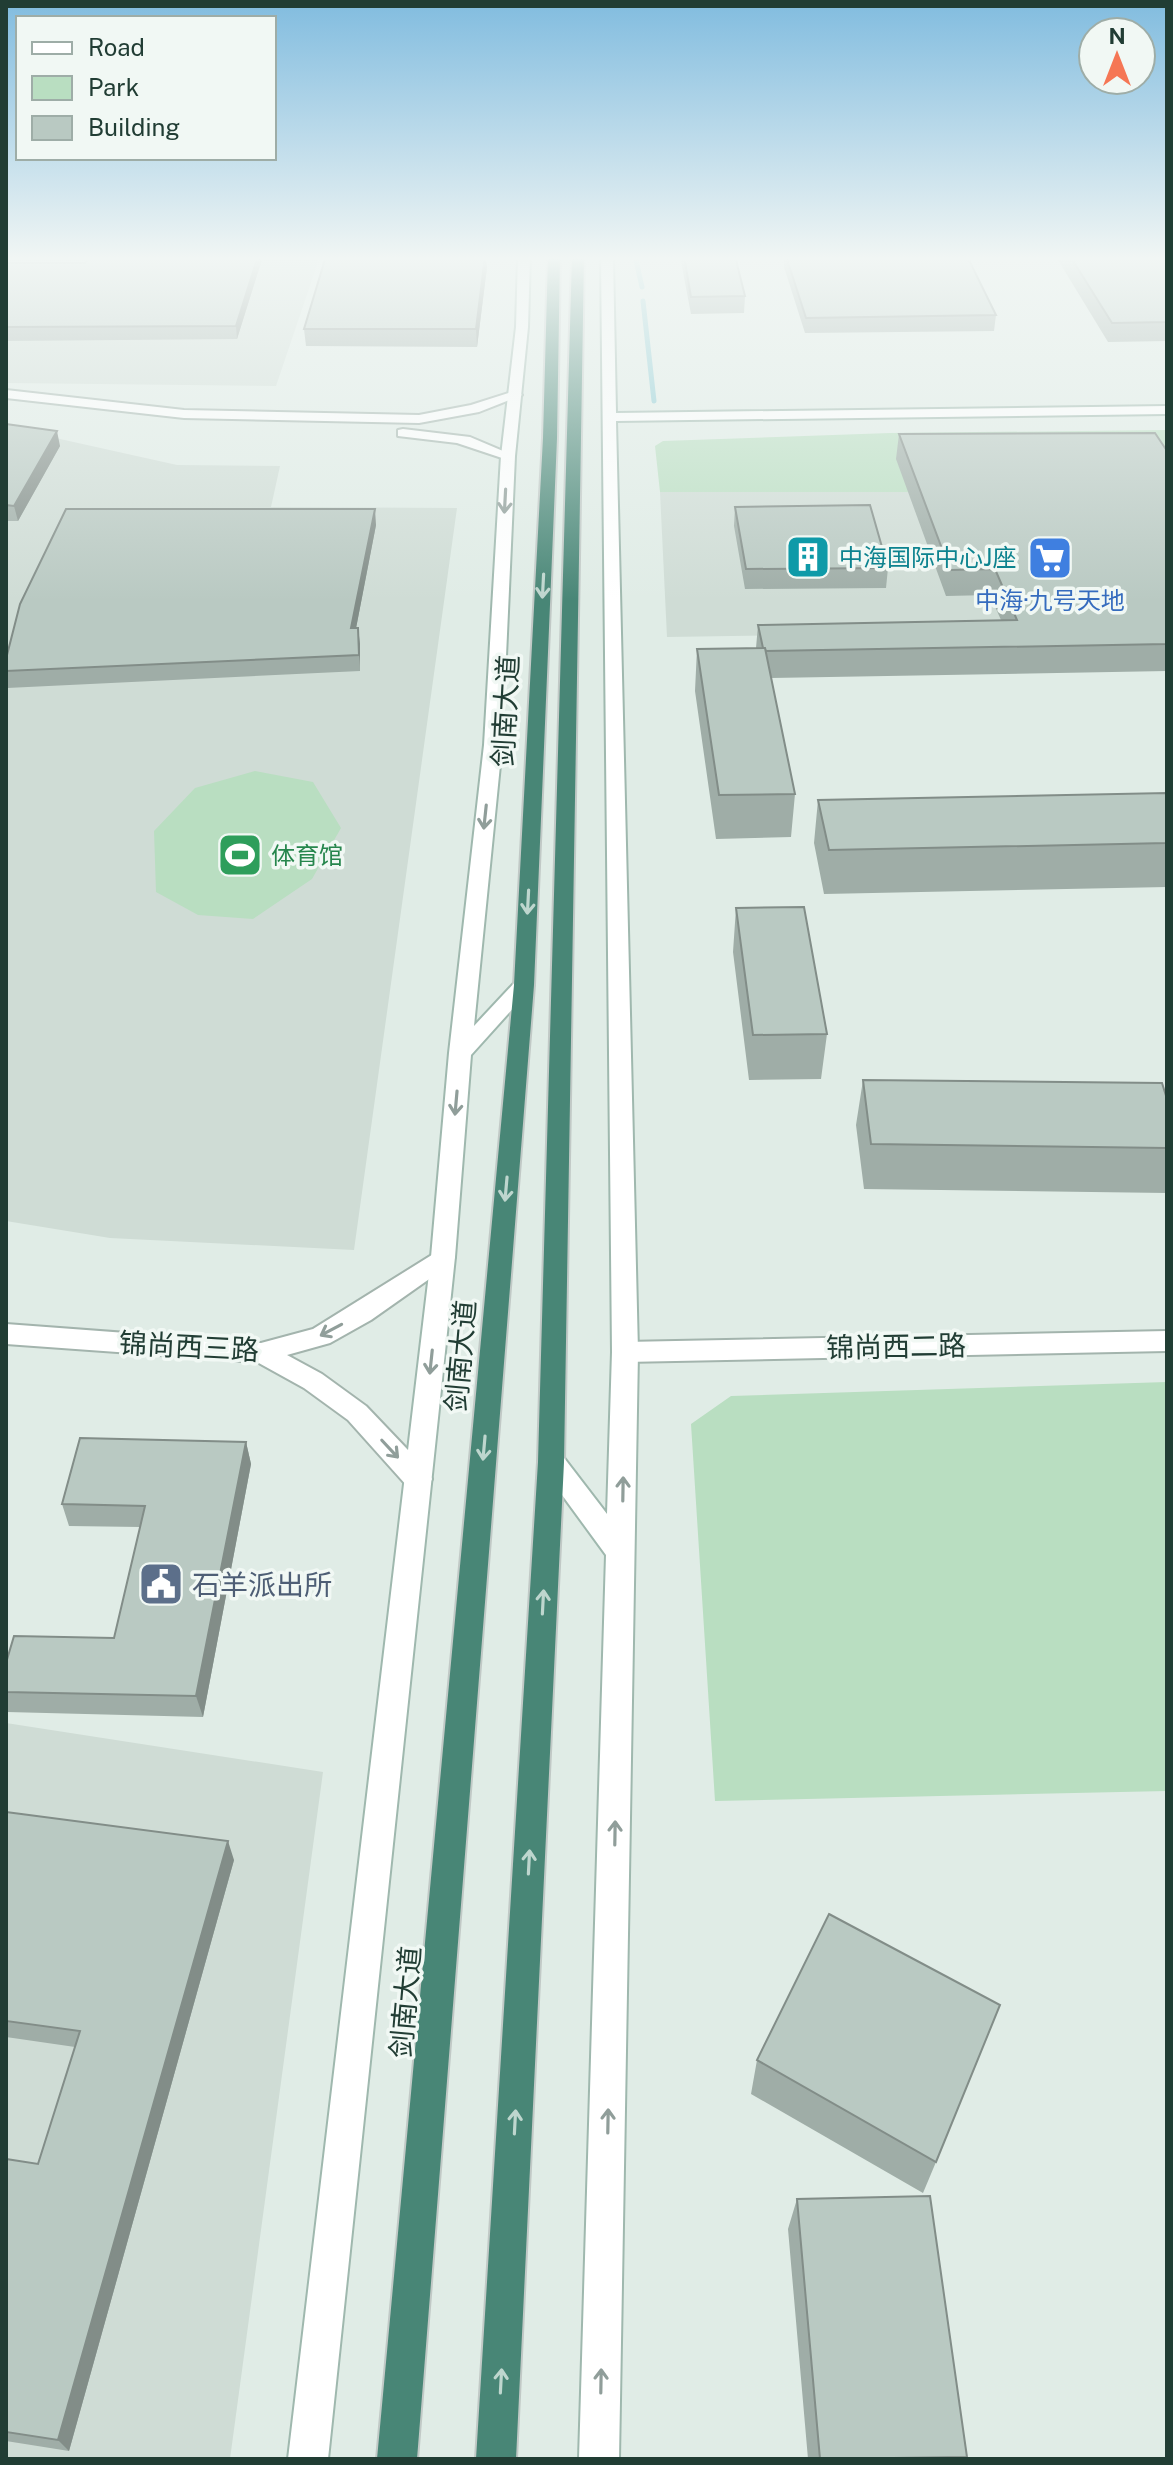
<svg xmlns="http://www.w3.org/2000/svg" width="1173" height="2465" font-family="'Public Sans','Noto Sans SC',sans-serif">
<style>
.built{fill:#cfdcd5}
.green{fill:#b9dec1}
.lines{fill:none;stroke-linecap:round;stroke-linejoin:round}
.stream{stroke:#87c9d2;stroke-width:5}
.minor-casing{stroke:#a3b4ad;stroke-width:4}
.tertiary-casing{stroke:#a3b4ad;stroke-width:4}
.secondary-casing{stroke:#9fb8ae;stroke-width:4}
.trunk-casing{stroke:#c1c9c6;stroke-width:4}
.minor{fill:#fff;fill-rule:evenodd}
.tertiary{fill:#fff;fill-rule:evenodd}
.secondary{fill:#fff;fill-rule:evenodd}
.trunk{fill:#488676;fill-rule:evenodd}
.wall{fill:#9fada7}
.shaded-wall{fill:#828d88}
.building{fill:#b9c9c2;stroke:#828d88;stroke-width:2}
.oneway{stroke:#909e9a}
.oneway2{stroke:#bed6ce}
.labels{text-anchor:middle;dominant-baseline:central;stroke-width:7;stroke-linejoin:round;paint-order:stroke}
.far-culture-label{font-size:24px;fill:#0d838f;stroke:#f1f8f4;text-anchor:start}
.far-shop-label{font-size:24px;fill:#366cbe;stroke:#f1f8f4}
.far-leisure-label{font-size:24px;fill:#27864d;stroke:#f1f8f4;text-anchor:start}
.street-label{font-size:28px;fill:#213d34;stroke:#f1f8f4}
.service-label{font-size:28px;fill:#4e5e75;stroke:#f1f8f4;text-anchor:start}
</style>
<rect width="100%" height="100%" fill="#e0ece6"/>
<!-- built -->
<path class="built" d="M 6,256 L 320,256 L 276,386 L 6,383 Z
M 6,427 L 177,465 L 280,466 L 271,507 L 457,508 L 354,1250 L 110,1238 L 6,1221 Z
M 660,492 L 1167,492 L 1167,629 L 667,637 Z
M 6,1723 L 323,1772 L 230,2459 L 6,2459 Z"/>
<!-- green -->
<path class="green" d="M 1167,430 L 1167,492 L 660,492 L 655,446 L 663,441 L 890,433 Z
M 255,771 L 313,782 L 341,828 L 312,879 L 253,919 L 198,915 L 156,892 L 154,831 L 195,788 Z
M 1167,1382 L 1167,1791 L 715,1801 L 691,1424 L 731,1396 Z"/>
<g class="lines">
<!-- stream -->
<path class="stream" d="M 635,256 L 642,287
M 643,301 L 654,401"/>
<!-- minor casing -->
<g class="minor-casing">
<path id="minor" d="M 443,1248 L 452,1251 L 455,1257 L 452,1263 L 371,1320 L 330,1343 L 287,1355 L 322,1374 L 366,1406 L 428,1471 L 432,1479 L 428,1487 L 418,1490 L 408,1487 L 348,1420 L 304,1388 L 257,1362 L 6,1344 L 6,1324 L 261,1343 L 313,1329 Z"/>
</g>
<!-- tertiary casing -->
<g class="tertiary-casing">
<path id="tertiary" d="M 6,390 L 184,410 L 419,415 L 471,405 L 515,391 L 522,395 L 479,412 L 419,423 L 184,418 L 6,398 Z
M 403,429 L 470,437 L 515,456 L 508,460 L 457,443 L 398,436 L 398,430 Z
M 1167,1331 L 1167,1351 L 625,1362 L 616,1359 L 612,1352 L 616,1345 L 625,1342 Z"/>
</g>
<!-- secondary casing -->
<g class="secondary-casing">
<path id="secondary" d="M 518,256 L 530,256 L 528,327 L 515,456 L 502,745 L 474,1026 L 517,980 L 531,980 L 534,985 L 471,1055 L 455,1257 L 328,2459 L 288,2459 L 431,1257 L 449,1053 L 484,745 L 501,456 L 516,327 Z
M 601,256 L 613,256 L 616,413 L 1167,406 L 1167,414 L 616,421 L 638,1352 L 619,2459 L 579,2459 L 606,1555 L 538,1462 L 541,1454 L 551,1451 L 561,1454 L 607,1514 L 612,1352 Z"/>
</g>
<!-- trunk casing -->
<g class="trunk-casing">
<path id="trunk" d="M 548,256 L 560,256 L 557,438 L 534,985 L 417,2459 L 377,2459 L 514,985 L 543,438 Z
M 572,256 L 584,256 L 564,1462 L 516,2459 L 476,2459 L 538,1462 Z"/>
</g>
<!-- minor -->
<use href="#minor" class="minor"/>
<!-- tertiary -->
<use href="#tertiary" class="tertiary"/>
<!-- secondary -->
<use href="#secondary" class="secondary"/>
<!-- trunk -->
<use href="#trunk" class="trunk"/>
</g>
<!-- wall -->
<path class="wall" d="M 89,256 L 263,256 L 237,339 L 6,341 L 6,263 L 85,263 Z
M 680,256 L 735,256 L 745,296 L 744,313 L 691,314 Z
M 784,256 L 967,256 L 996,315 L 994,331 L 805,333 L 784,267 Z
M 1059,256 L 1167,256 L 1167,341 L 1108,342 L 1058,260 Z
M 487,267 L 477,347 L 306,346 L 304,329 Z
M 6,424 L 60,446 L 18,521 L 6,521 Z
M 899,434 L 1167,451 L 1167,671 L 771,678 L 795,794 L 791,837 L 716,839 L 695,691 L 697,649 L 756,648 L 758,625 L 1001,620 L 990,595 L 946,596 L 896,459 Z
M 735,507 L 888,568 L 886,588 L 745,589 L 734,526 Z
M 376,525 L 356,628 L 358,628 L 360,671 L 7,688 L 6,659 Z
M 1167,793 L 1167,887 L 824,894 L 814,843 L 818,800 Z
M 736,908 L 827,1034 L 821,1079 L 749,1080 L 733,952 Z
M 863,1080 L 1167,1099 L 1167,1193 L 864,1189 L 856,1125 Z
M 246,1442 L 251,1464 L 203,1717 L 7,1712 L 6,1710 L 6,1663 L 114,1638 L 140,1527 L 69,1526 L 62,1504 Z
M 6,1812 L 234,1860 L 69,2451 L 6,2441 L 6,2159 L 38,2164 L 75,2047 L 6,2037 Z
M 757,2060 L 936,2162 L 923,2193 L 751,2094 Z
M 797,2199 L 967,2457 L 965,2459 L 808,2459 L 788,2229 Z"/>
<!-- shaded-wall -->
<path class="shaded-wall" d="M 258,256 L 263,256 L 237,339 L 236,326 Z
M 485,256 L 487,267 L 477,347 L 476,329 Z
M 57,431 L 60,446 L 18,521 L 14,506 Z
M 375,509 L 376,525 L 353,644 L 351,628 Z
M 358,628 L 360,644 L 360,671 L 359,655 Z
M 246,1442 L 251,1464 L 203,1717 L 196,1696 Z
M 228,1841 L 234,1860 L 69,2451 L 58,2440 Z"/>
<!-- building -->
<path class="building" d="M 89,256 L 258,256 L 236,326 L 6,327 L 6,263 L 85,263 Z
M 326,256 L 485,256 L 476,329 L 304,329 Z
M 684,256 L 735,256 L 745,296 L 691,297 Z
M 786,256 L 967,256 L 996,315 L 806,318 Z
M 1070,256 L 1167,256 L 1167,322 L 1112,323 Z
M 6,424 L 57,431 L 14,506 L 6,505 Z
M 1155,433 L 1167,451 L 1167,644 L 766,651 L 765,648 L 763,648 L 758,625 L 1017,620 L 995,569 L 950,570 L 899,434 Z
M 870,505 L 888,568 L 746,569 L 735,507 Z
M 66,509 L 375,509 L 351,628 L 358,628 L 359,655 L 6,671 L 6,659 L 20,604 Z
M 765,648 L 795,794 L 719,795 L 697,649 Z
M 1167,793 L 1167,843 L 829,850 L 818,800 Z
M 804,907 L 827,1034 L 753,1035 L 736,908 Z
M 863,1080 L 1162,1083 L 1167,1099 L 1167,1148 L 871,1144 Z
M 80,1438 L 246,1442 L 196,1696 L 6,1692 L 6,1663 L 14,1636 L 114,1638 L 145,1506 L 62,1504 Z
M 6,1812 L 228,1841 L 58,2440 L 6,2432 L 6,2159 L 38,2164 L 80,2031 L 6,2021 Z
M 829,1914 L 1000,2005 L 936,2162 L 757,2060 Z
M 930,2196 L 967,2457 L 820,2459 L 797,2199 Z"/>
<!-- one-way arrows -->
<defs><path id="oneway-shaft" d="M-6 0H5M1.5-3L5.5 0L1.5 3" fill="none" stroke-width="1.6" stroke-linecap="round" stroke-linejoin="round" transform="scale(2)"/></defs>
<g class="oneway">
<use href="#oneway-shaft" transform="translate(505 501) rotate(93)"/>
<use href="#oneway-shaft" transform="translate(485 817) rotate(96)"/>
<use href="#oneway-shaft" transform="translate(456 1103) rotate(95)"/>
<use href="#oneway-shaft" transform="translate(331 1330) rotate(152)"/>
<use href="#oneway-shaft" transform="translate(431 1362) rotate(96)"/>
<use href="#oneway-shaft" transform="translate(390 1449) rotate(47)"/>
<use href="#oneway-shaft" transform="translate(623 1489) rotate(-89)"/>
<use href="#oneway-shaft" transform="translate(615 1833) rotate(-89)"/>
<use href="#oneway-shaft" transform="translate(608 2121) rotate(-89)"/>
<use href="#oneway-shaft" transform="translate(601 2381) rotate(-89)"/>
</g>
<g class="oneway2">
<use href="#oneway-shaft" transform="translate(543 586) rotate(93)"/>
<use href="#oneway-shaft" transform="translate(528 902) rotate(93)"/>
<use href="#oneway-shaft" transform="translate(506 1189) rotate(95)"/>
<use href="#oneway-shaft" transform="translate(484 1448) rotate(95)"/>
<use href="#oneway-shaft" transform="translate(543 1602) rotate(-87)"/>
<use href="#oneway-shaft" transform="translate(529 1862) rotate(-87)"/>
<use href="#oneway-shaft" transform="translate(515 2122) rotate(-87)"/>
<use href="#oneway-shaft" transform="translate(501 2381) rotate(-87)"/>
</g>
<!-- sky -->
<linearGradient id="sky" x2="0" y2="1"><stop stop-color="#81bcdf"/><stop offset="0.43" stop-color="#f1f6f4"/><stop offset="1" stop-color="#f1f6f4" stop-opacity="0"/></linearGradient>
<rect width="1173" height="601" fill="url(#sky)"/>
<!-- icons -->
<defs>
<g id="building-square" transform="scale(2.3)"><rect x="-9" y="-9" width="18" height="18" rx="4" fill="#0f9aa8" stroke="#f1f8f4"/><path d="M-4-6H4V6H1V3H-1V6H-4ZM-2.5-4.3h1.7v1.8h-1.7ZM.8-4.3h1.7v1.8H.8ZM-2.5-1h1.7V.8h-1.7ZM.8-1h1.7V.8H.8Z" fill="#fff"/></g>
<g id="supermarket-square" transform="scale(2.3)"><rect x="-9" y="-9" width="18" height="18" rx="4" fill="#3f7fe0" stroke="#f1f8f4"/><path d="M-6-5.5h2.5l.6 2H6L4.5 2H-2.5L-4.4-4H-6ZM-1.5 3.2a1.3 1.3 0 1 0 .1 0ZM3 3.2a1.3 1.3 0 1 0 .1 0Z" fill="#fff"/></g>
<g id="stadium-square" transform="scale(2.3)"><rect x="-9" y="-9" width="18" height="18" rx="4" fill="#2e9e5b" stroke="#f1f8f4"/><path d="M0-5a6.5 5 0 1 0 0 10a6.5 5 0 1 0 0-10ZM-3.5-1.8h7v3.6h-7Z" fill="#fff"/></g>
<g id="civic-square" transform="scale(2.3)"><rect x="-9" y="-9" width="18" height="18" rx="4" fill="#5c6f8a" stroke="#f1f8f4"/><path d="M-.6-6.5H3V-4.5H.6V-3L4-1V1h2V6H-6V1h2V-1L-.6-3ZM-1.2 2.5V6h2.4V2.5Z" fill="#fff"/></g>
</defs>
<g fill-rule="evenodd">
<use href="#building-square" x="808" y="557"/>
<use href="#supermarket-square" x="1050" y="558"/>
<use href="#stadium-square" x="240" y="855"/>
<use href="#civic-square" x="161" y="1584"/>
</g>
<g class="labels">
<!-- far-culture labels -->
<g class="far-culture-label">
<text x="839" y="557">中海国际中心J座</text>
</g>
<!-- far-shop labels -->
<g class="far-shop-label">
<text x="1050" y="600">中海·九号天地</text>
</g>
<!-- far-leisure labels -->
<g class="far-leisure-label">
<text x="271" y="855">体育馆</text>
</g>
<!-- street labels -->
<g class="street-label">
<text transform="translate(505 711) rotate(-87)">剑南大道</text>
<text transform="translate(189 1346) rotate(3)">锦尚西三路</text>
<text transform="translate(896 1346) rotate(-1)">锦尚西二路</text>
<text transform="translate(460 1356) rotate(-85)">剑南大道</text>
<text transform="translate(405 2002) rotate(-85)">剑南大道</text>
</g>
<!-- service labels -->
<g class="service-label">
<text x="192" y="1584">石羊派出所</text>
</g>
</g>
<!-- border -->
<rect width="1173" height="2465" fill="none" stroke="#213d34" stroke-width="16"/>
<!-- legend -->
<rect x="16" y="16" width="260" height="144" fill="#f1f8f4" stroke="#9eada7" stroke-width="2"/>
<rect x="32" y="42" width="40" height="12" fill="#ffffff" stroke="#9eada7" stroke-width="2"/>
<text x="88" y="56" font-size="24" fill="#213d34">Road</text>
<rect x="32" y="76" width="40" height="24" fill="#b9dec1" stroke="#9eada7" stroke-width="2"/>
<text x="88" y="96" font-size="24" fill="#213d34">Park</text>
<rect x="32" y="116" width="40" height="24" fill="#b9c9c2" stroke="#9eada7" stroke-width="2"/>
<text x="88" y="136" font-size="24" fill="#213d34">Building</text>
<!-- north arrow -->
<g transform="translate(1117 56)"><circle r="38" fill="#f1f8f4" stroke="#9eada7" stroke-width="2"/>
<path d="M0-6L14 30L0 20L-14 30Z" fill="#f57755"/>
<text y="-12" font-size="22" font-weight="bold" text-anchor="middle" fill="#213d34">N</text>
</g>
</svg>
